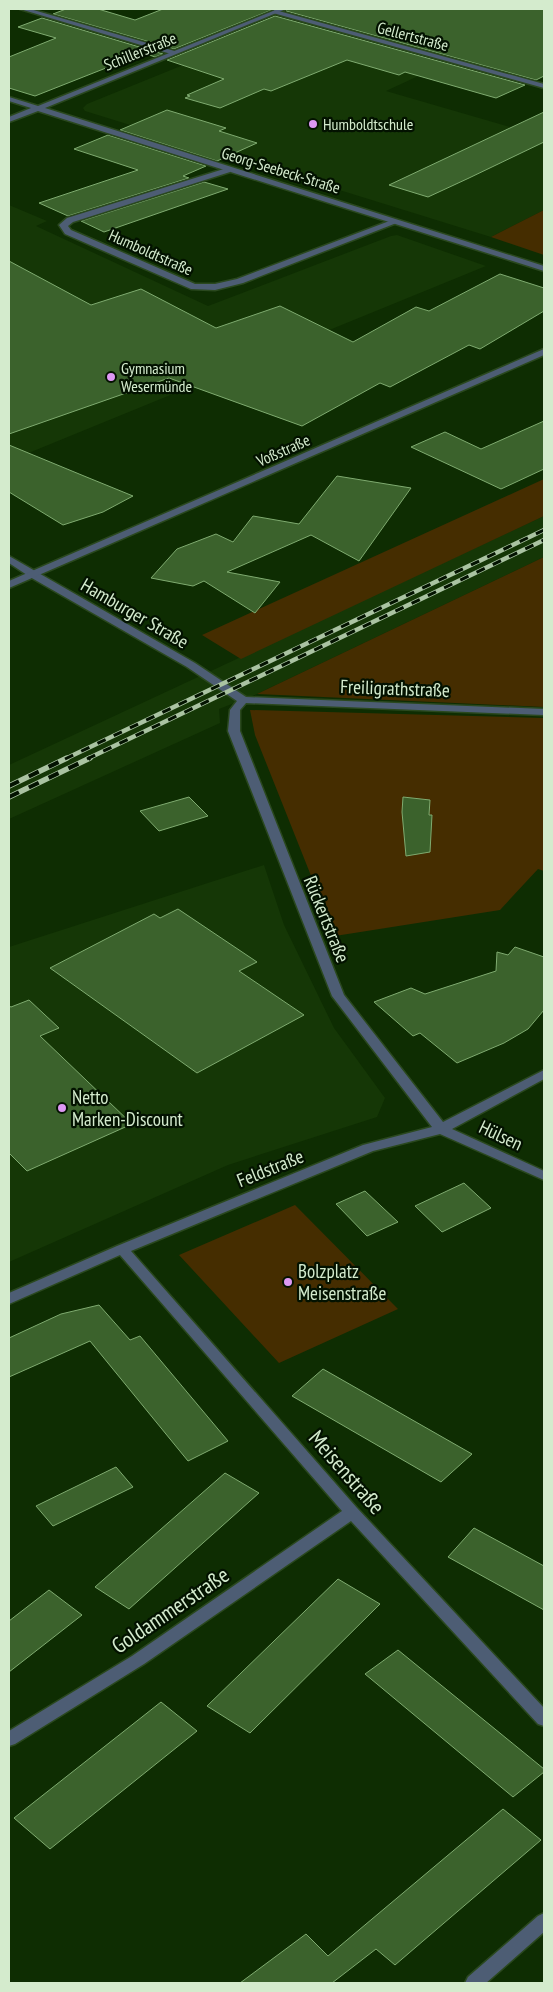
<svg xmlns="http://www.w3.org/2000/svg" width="553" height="1992" font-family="'PT Sans Narrow',sans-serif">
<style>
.built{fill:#153706}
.green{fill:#452d00}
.building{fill:#3b622c;stroke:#7fab70}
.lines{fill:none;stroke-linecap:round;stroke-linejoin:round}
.minor-casing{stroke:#2a481e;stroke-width:3}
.tertiary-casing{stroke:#2a481e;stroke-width:3}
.minor{fill:#4d5d74;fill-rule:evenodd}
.tertiary{fill:#4d5d74;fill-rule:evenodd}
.rail-far1-casing{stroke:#aac3a2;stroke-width:4.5}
.rail-casing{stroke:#aac3a2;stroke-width:5.5}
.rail-far1{stroke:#031200;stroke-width:3;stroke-dasharray:9;stroke-linecap:butt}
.rail{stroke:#031200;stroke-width:4;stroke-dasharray:11;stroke-linecap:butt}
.poi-dot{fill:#dd98f3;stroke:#031200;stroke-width:2}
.labels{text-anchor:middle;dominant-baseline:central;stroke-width:4.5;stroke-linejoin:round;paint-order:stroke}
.far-street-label{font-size:16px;fill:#d4ebcd;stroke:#031200}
.far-poi-label{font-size:16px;fill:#d4ebcd;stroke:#031200;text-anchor:start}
.street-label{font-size:19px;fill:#d4ebcd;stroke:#031200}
.poi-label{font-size:19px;fill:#d4ebcd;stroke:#031200;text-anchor:start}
.near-street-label{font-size:22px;fill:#d4ebcd;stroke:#031200}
</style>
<rect width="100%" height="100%" fill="#0e2d02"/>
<!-- built -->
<path class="built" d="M 289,22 L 442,65 L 386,91 L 544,137 L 544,210 L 491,237 L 85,111 L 83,108 L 87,104 Z
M 9,205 L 47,221 L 36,226 L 208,306 L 391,236 L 397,235 L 486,266 L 9,461 Z
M 544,516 L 544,557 L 257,694 L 219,709 L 220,723 L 9,819 L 9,765 Z
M 264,865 L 284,925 L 334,1028 L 385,1098 L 377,1117 L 228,1165 L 9,1262 L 9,947 Z"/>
<!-- green -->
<path class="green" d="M 544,210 L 544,255 L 491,237 Z
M 544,479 L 544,516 L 241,659 L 202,635 Z
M 544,557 L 544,707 L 257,694 Z
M 250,710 L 544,718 L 544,871 L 538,869 L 500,910 L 335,936 L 255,735 Z
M 295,1205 L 398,1309 L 279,1363 L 179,1255 Z"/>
<!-- building -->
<path class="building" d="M 66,9 L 98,9 L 135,20 L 163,9 L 274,9 L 174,49 L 53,14 Z
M 288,9 L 544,9 L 544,76 L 536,80 L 286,11 Z
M 275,16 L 525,85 L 496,98 L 405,72 L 399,75 L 347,60 L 271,91 L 264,89 L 220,108 L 185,98 L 190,96 L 187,95 L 224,79 L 167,60 Z
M 42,18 L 163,54 L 155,57 L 144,53 L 35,96 L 9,88 L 9,57 L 56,38 L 18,27 Z
M 167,110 L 226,128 L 219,131 L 257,143 L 217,161 L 120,130 Z
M 544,112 L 544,142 L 469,178 L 428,197 L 389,185 Z
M 108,135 L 206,166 L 183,176 L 189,178 L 68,216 L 39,203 L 138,170 L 74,149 Z
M 204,182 L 228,189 L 104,232 L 81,221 Z
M 9,261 L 91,305 L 141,289 L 216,328 L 280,306 L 353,342 L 416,307 L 429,311 L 500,274 L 544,288 L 544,311 L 480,349 L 469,345 L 390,387 L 380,383 L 302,426 L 169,378 L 9,434 Z
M 544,421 L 544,469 L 501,489 L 411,447 L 445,432 L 481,449 Z
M 9,445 L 84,476 L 133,496 L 103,512 L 63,525 L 9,492 Z
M 337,476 L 411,488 L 359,561 L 311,535 L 227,572 L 280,582 L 255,613 L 204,581 L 193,586 L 151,578 L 177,549 L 216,534 L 233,542 L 253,516 L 299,524 Z
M 189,797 L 208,816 L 159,831 L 140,811 Z
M 403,797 L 430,800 L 429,815 L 432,815 L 430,852 L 406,856 L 402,812 Z
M 178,909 L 257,962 L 239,971 L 304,1015 L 197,1073 L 50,968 L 154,914 L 160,918 Z
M 515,947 L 544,957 L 544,1010 L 528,1029 L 504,1043 L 457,1063 L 420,1033 L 413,1036 L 374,1002 L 411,988 L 425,994 L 496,971 L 497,952 L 508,955 Z
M 29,1000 L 59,1028 L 40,1036 L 132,1124 L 27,1171 L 9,1153 L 9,1006 L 11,1007 Z
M 464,1183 L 491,1208 L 442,1232 L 415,1206 Z
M 365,1191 L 398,1222 L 367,1236 L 336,1204 Z
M 99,1305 L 130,1340 L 140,1336 L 228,1441 L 188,1461 L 90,1341 L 9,1377 L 9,1338 L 61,1314 Z
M 323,1369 L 472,1454 L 441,1482 L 292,1396 Z
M 116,1467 L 133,1487 L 53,1526 L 36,1506 Z
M 225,1473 L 259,1493 L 129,1609 L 95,1587 Z
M 474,1528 L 544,1566 L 544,1610 L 448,1557 Z
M 338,1579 L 380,1604 L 250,1733 L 207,1706 Z
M 49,1590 L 82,1615 L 9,1672 L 9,1621 Z
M 398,1650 L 544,1769 L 544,1772 L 513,1797 L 365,1674 Z
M 161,1702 L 197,1731 L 50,1849 L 14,1818 Z
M 503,1809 L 541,1840 L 395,1965 L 376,1949 L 332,1983 L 240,1983 L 306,1934 L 328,1956 Z"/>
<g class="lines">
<!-- minor casing -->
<g class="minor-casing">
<path id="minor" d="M 20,9 L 30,9 L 178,52 L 171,54 Z
M 275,10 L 544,84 L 544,88 L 273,13 L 272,12 Z
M 227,168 L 230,168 L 230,172 L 73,222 L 68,226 L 71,230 L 195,284 L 215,284 L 237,279 L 392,220 L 399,222 L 243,283 L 215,290 L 191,289 L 65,234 L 59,225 L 67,218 Z
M 9,556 L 195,663 L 246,697 L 544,709 L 544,715 L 246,703 L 240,710 L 240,731 L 344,995 L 443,1122 L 544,1070 L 544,1079 L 452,1129 L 544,1171 L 544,1180 L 440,1134 L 373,1151 L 131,1251 L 357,1508 L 544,1708 L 544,1726 L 538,1724 L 351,1521 L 144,1664 L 15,1744 L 9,1746 L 9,1731 L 132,1656 L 342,1511 L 120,1255 L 9,1304 L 9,1293 L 117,1246 L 363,1145 L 432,1127 L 332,996 L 228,731 L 230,710 L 237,701 L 187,667 L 30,577 L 9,563 Z
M 544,1913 L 544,1932 L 486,1983 L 465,1983 L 468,1977 L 538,1916 Z"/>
</g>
<!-- tertiary casing -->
<g class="tertiary-casing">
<path id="tertiary" d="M 278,9 L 286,9 L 45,108 L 544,266 L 544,271 L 38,111 L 9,122 L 9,117 L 31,108 L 9,101 L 9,97 L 38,106 Z
M 544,349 L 544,355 L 9,588 L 9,581 Z"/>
</g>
<!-- minor -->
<use href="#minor" class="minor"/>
<!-- tertiary -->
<use href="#tertiary" class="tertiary"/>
<!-- rail-far1 casing -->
<g class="rail-far1-casing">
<path id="rail-far1" d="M 65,759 L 544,530
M 87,759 L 544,540"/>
</g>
<!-- rail casing -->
<g class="rail-casing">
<path id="rail" d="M 9,786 L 67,758
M 9,797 L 90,758"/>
</g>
<!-- rail-far1 -->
<use href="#rail-far1" class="rail-far1"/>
<!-- rail -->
<use href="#rail" class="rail"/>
</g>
<!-- markers -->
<g class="poi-dot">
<circle cx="313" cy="124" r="5"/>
<circle cx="111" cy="377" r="5"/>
<circle cx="62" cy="1108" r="5"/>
<circle cx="288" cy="1282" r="5"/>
</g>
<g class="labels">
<!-- far-street labels -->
<g class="far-street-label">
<text transform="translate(413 36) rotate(15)">Gellertstraße</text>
<text transform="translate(140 51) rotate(-22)">Schillerstraße</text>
<text transform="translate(281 170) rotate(17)">Georg-Seebeck-Straße</text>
<text transform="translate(151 252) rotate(24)">Humboldtstraße</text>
<text transform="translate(283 450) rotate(-24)">Voßstraße</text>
</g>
<!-- far-poi labels -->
<g class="far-poi-label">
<text x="323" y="124">Humboldtschule</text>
<text x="121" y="368">Gymnasium<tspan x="121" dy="18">Wesermünde</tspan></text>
</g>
<!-- street labels -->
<g class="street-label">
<text transform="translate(135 613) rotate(30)">Hamburger Straße</text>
<text transform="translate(395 688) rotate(2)">Freiligrathstraße</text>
<text transform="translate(327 919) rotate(68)">Rückertstraße</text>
<text transform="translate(501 1135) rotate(25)">Hülsen</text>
<text transform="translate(270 1168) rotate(-22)">Feldstraße</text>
</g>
<!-- poi labels -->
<g class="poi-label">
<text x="72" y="1097">Netto<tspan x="72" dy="22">Marken-Discount</tspan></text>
<text x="298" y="1271">Bolzplatz<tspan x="298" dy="22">Meisenstraße</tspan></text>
</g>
<!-- near-street labels -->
<g class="near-street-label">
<text transform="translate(347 1472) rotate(49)">Meisenstraße</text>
<text transform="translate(170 1610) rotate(-34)">Goldammerstraße</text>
</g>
</g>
<!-- border -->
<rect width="553" height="1992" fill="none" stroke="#d4ebcd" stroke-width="20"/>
</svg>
